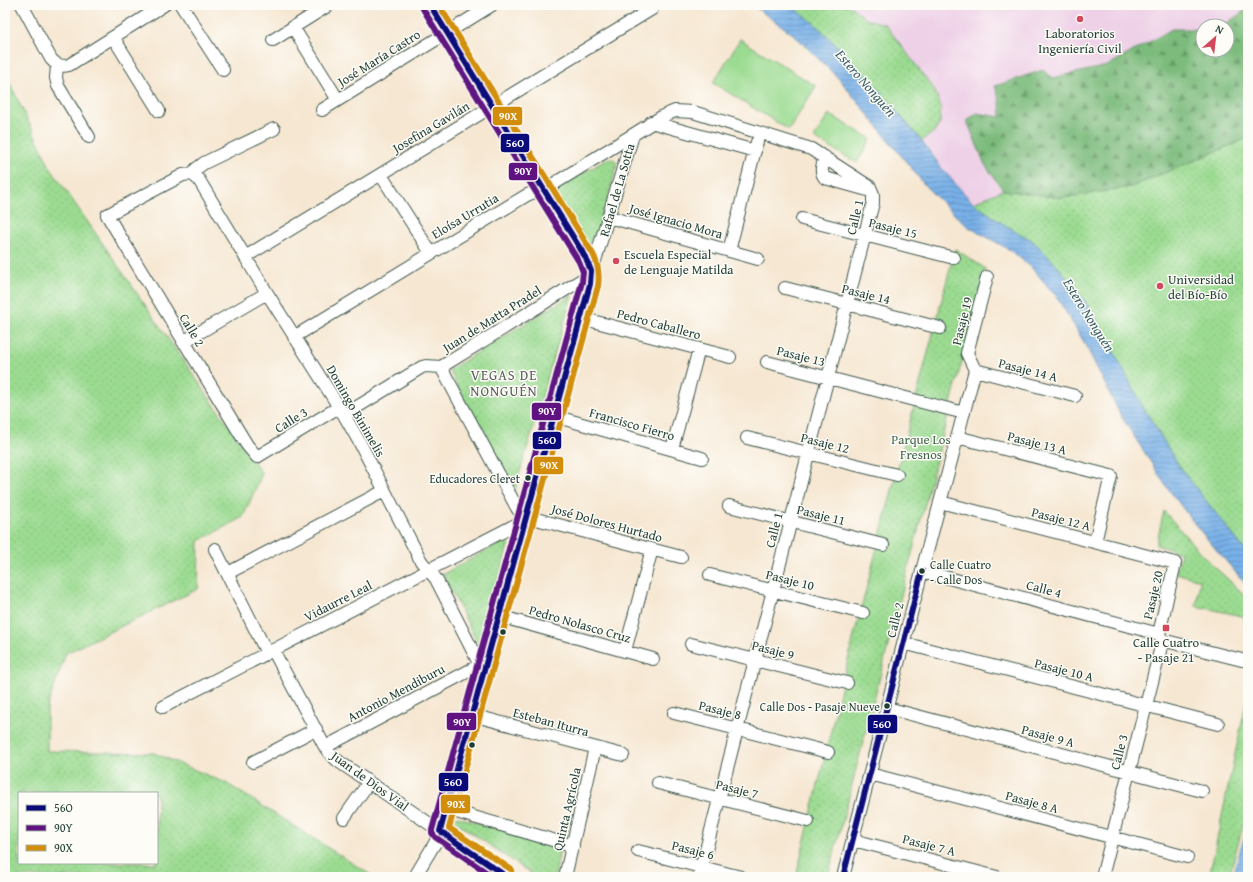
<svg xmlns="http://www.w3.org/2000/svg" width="1253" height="882" font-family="'Gentium Book Plus',serif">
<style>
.built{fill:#eed0e7;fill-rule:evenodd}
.grass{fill:url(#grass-dots);stroke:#5d8c62;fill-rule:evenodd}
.forest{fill:url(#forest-firs);stroke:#4e7c58}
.garden{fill:#9bdb91;stroke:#5d8c62}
.water{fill:url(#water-rules);stroke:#4c768e}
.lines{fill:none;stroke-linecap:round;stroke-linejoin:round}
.street-casing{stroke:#3f564c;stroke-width:14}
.secondary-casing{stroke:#3f564c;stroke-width:18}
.street{stroke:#fff;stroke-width:12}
.secondary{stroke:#fff;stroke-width:17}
.bus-1-casing{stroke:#fdfcf7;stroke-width:9}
.bus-2-casing{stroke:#fdfcf7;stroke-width:9}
.bus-3-casing{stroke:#fdfcf7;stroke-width:9}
.bus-1{stroke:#0a0a7a;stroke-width:6}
.bus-2{stroke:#5f1280;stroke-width:6}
.bus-3{stroke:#d28e0a;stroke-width:6}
.poi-dot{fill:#d1495b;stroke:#fdfcf7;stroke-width:1.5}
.bus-dot{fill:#1f3d34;stroke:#fdfcf7;stroke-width:1.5}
.labels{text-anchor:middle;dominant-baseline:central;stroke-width:3;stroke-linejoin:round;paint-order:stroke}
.bus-label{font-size:12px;fill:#1f3d34;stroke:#fdfcf7;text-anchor:end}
.poi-label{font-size:13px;fill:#1f3d34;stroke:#fdfcf7}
.street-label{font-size:13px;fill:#1f3d34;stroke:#fdfcf7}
.park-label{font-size:13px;fill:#3e644b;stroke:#fdfcf7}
.water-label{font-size:14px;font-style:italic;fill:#3a606a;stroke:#fdfcf7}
.neighbourhood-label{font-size:14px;letter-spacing:1px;fill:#5b5b60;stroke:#fdfcf7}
.line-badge{stroke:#fdfcf7;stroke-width:1.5}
.badge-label{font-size:11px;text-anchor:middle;font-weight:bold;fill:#fff}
</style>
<defs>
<pattern id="grass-dots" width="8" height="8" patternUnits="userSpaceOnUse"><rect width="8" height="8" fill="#9bdb91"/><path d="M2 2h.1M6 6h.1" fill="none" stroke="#85bd7e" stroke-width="1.8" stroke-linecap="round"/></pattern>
<pattern id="forest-firs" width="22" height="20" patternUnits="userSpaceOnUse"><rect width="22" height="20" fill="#7cbb7b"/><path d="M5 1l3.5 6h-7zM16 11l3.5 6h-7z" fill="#659966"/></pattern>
<pattern id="water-rules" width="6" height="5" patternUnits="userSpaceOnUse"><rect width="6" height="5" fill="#78b0e8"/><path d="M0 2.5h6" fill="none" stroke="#6290bd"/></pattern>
</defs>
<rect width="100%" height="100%" fill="#fdfcf7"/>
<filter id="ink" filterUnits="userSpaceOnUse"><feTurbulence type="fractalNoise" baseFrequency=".025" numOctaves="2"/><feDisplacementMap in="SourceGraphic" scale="8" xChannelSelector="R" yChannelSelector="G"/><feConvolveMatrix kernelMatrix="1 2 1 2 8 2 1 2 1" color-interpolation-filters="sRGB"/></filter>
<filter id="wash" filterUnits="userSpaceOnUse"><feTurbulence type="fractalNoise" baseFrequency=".012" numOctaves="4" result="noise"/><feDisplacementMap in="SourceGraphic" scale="16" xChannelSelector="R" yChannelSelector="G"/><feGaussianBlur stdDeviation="0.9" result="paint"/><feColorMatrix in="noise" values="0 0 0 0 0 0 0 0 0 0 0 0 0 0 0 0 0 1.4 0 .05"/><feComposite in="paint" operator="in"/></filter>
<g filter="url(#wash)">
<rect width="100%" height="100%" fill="#f6e7d2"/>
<!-- built -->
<path class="built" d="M 789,5 L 1248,5 L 1248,554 L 1107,340 L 973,203 L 943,170 L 922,141 L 814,23 ZM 1203,26 L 1227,26 L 1227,50 L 1203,50 Z"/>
<!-- grass -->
<path class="grass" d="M 789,5 L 849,5 L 866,19 L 885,24 L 934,89 L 941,107 L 940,123 L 936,130 L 922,141 L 869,79 L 814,23 Z
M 5,73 L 51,169 L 262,474 L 243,517 L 199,541 L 198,589 L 66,653 L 47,707 L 47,751 L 154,753 L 226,783 L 374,877 L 5,877 ZM 19,793 L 157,793 L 157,863 L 19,863 Z
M 1248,138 L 1248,554 L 1181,469 L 1143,407 L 1091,309 L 1033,241 L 1005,225 L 973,203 L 1003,190 L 1062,198 L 1131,187 Z
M 609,158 L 615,160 L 617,165 L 595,244 L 586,245 L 555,195 L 556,189 Z
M 955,249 L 986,269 L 828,877 L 796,877 L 850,651 Z
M 572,295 L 514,493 L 449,370 Z
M 1164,511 L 1204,557 L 1248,598 L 1248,619 L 1242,616 L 1196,606 L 1200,580 L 1176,573 L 1181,553 L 1156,545 Z
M 510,538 L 481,650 L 443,574 Z
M 1248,693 L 1248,808 L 1229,877 L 1209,877 Z
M 452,815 L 560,848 L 555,877 L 536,877 L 453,820 Z"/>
<!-- forest -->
<path class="forest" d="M 1248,8 L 1248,138 L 1131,187 L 1062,198 L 1003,190 L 985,165 L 967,121 L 977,113 L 1001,117 L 1000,102 L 995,86 L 1043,70 L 1052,78 L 1107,66 L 1172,29 L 1193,29 L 1203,32 L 1203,50 L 1227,50 L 1227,26 L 1223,26 Z"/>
<!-- garden -->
<path class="garden" d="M 740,39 L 816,86 L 789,130 L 713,83 Z
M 829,114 L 871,139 L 857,163 L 814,138 Z"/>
<!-- water -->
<path class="water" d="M 752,5 L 789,5 L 814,23 L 869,79 L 922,141 L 943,170 L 973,203 L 1005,225 L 1033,241 L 1055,263 L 1091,309 L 1143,407 L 1181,469 L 1248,554 L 1248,587 L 1197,527 L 1166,486 L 1121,416 L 1084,342 L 1056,296 L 1031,267 L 1010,250 L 967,226 L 928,189 L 840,80 L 793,34 Z
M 1248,827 L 1248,877 L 1233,877 L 1241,847 Z"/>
</g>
<g filter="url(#ink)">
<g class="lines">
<!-- street casing -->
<g class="street-casing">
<path id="street" d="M 22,5 L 51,59 C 56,65 61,67 69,65 L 164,5
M 181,5 L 223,70
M 293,27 L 338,100
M 113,37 L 159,111
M 273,40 L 329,5
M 57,65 L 56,78 L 58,86 L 89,137
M 322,110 L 492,5
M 651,122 L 755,151
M 825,157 C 823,165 819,171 825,178 L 871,191
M 192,174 L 199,180 L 267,293 L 344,415 L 360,443 L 421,561 L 436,579 L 480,665 L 485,667
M 192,174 L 183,175 L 107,215 L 247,445 L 257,457 L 339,407
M 192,174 L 196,169 L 204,163 L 274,129
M 381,175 L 431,253
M 609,217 L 758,259
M 802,219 L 954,258
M 729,251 L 757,142
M 245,257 L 652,9
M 785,288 L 940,328
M 581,318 L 730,357
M 294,337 L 527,195 L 535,192 L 544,190 L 663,116 L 675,111 L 693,112 L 811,149 L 870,187 L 873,194 L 873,203 L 699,877
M 183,342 L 267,293
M 767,362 L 964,413
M 441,367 L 517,508 L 525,520
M 975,370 L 1075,396
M 975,370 L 967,353 L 987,277
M 344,415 L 422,367 L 426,366 L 441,367 L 591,274 L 633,135
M 554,416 L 702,458
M 957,437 L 1111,476 L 1095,542
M 747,438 L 897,475
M 672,449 L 699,349
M 940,502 L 1175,563 L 1159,634
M 729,506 L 883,545
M 215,549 L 267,653
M 922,571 L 1159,634
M 228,573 L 384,491
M 710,575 L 863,613
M 499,616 L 653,659
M 1162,640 L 1242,660
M 903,643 L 1218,724
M 691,644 L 847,683
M 273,650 L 325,747 L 331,755 L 338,761 L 440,831 L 435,843 L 417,873
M 625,651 L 652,549
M 163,707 L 525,520 L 536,519 L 681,557
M 887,708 L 1202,791
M 674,713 L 828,752
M 472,715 L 623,755
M 325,747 L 480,665
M 253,762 L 316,729
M 870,774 L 1187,857
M 658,783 L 808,821
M 446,809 L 573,846
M 344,818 L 369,782
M 853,840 L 997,877
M 638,851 L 741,877
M 565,877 L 595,748
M 843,877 L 922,571 L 975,370
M 1102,877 L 1162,643 L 1162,640 L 1159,634"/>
</g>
<!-- secondary casing -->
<g class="secondary-casing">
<path id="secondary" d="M 430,5 L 586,258 C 591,267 592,274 590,284 L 440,831 L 507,877"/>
</g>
<!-- street -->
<use href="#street" class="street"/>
<!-- secondary -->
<use href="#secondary" class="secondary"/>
<!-- bus-1 casing -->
<g class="bus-1-casing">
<path id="bus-1" d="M 430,5 L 586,258 L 591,271 L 590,284 L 440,831 L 507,877
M 843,877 L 922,571"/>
</g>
<!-- bus-2 casing -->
<g class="bus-2-casing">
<path id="bus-2" d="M 423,9 L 579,262 L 583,272 L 582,282 L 432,830 L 432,833 L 435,837 L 493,877"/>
</g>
<!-- bus-3 casing -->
<g class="bus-3-casing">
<path id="bus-3" d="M 439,5 L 593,254 C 598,264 600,274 598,286 L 449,828 L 512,870"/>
</g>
<!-- bus-1 -->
<use href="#bus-1" class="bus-1"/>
<!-- bus-2 -->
<use href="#bus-2" class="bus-2"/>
<!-- bus-3 -->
<use href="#bus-3" class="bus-3"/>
</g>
</g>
<!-- markers -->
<g class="poi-dot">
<circle cx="1080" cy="19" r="4"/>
<circle cx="616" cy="261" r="4"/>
<circle cx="1160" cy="286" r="4"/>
<rect x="1162" y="624" width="8" height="8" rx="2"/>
</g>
<g class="bus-dot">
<circle cx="528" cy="478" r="3.5"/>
<circle cx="922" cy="571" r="3.5"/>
<circle cx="503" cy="632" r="3.5"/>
<circle cx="887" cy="706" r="3.5"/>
<circle cx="472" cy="745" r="3.5"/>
</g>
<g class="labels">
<!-- bus labels -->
<g class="bus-label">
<text x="520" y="478">Educadores Cleret</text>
<text x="930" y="564" text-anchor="start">Calle Cuatro<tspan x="930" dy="15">- Calle Dos</tspan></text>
<text x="880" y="706">Calle Dos - Pasaje Nueve</text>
</g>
<!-- poi labels -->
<g class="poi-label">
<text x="1080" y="33">Laboratorios<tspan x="1080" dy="15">Ingeniería Civil</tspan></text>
<text x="624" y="254" text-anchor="start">Escuela Especial<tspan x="624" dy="15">de Lenguaje Matilda</tspan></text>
<text x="1168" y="279" text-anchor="start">Universidad<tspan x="1168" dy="15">del Bío-Bío</tspan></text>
<text x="1166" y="642">Calle Cuatro<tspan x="1166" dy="15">- Pasaje 21</tspan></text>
</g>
<!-- street labels -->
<g class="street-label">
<text transform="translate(379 58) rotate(-32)">José María Castro</text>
<text transform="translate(431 127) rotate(-31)">Josefina Gavilán</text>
<text transform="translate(617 190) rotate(-74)">Rafael de La Sotta</text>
<text transform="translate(465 216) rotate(-31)">Eloísa Urrutia</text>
<text transform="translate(855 217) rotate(-77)">Calle 1</text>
<text transform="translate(676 221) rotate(16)">José Ignacio Mora</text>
<text transform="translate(893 228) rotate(14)">Pasaje 15</text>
<text transform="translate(866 294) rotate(14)">Pasaje 14</text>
<text transform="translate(492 319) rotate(-32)">Juan de Matta Pradel</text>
<text transform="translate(962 321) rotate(-76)">Pasaje 19</text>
<text transform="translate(659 324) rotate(15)">Pedro Caballero</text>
<text transform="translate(192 330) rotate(59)">Calle 2</text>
<text transform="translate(801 356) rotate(14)">Pasaje 13</text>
<text transform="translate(1028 370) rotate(14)">Pasaje 14 A</text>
<text transform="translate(356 411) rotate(60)">Domingo Binimelis</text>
<text transform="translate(291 420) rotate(-32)">Calle 3</text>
<text transform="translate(632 424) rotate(16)">Francisco Fierro</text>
<text transform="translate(825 443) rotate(14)">Pasaje 12</text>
<text transform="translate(1037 443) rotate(14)">Pasaje 13 A</text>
<text transform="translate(821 515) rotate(14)">Pasaje 11</text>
<text transform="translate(1061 519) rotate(14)">Pasaje 12 A</text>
<text transform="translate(607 523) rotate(15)">José Dolores Hurtado</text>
<text transform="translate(774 530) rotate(-76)">Calle 1</text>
<text transform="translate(790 580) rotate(14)">Pasaje 10</text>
<text transform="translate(1044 589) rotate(15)">Calle 4</text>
<text transform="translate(1153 595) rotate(-77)">Pasaje 20</text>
<text transform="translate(338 601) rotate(-27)">Vidaurre Leal</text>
<text transform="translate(895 620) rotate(-76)">Calle 2</text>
<text transform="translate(580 624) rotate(16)">Pedro Nolasco Cruz</text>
<text transform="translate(773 650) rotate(14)">Pasaje 9</text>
<text transform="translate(1064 670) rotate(14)">Pasaje 10 A</text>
<text transform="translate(396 693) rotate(-28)">Antonio Mendiburu</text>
<text transform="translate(720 710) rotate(14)">Pasaje 8</text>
<text transform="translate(551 722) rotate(15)">Esteban Iturra</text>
<text transform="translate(1048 736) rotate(15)">Pasaje 9 A</text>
<text transform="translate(1119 752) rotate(-76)">Calle 3</text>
<text transform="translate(370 781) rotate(36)">Juan de Dios Vial</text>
<text transform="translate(737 789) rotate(14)">Pasaje 7</text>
<text transform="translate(1032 802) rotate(15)">Pasaje 8 A</text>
<text transform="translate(567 809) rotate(-77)">Quinta Agrícola</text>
<text transform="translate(929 845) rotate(14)">Pasaje 7 A</text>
<text transform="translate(693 850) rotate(14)">Pasaje 6</text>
</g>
<!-- park labels -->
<g class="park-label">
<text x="921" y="439">Parque Los<tspan x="921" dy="15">Fresnos</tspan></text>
</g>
<!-- water labels -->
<g class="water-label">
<text transform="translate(866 83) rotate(49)">Estero Nonguén</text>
<text transform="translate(1089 315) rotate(58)">Estero Nonguén</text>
</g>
<!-- neighbourhood labels -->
<g class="neighbourhood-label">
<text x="504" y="375">VEGAS DE<tspan x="504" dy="16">NONGUÉN</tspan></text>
</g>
</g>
<g class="line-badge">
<rect x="492" y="106" width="31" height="20" rx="4" fill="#d28e0a"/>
<rect x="500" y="133" width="30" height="20" rx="4" fill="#0a0a7a"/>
<rect x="508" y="162" width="30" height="19" rx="4" fill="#5f1280"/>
<rect x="531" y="402" width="31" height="19" rx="4" fill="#5f1280"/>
<rect x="532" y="431" width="30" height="19" rx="4" fill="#0a0a7a"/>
<rect x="533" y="456" width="31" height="19" rx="4" fill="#d28e0a"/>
<rect x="446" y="712" width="31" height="19" rx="4" fill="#5f1280"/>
<rect x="867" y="714" width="31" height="20" rx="4" fill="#0a0a7a"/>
<rect x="438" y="772" width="31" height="20" rx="4" fill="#0a0a7a"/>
<rect x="440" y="794" width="31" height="20" rx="4" fill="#d28e0a"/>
</g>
<g class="badge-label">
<text x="508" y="120">90X</text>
<text x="515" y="147">56O</text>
<text x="523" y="175">90Y</text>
<text x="547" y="415">90Y</text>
<text x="547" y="444">56O</text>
<text x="549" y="469">90X</text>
<text x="462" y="726">90Y</text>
<text x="882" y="728">56O</text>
<text x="453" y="786">56O</text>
<text x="456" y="808">90X</text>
</g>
<!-- margin -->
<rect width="1253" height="882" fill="none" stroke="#fdfcf7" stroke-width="20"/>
<!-- legend -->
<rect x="18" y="792" width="140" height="72" fill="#fdfcf7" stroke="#a4b0a9"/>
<rect x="26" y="805" width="20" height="6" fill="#0a0a7a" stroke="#a4b0a9"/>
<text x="54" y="812" font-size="12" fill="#1f3d34">56O</text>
<rect x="26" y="825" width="20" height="6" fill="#5f1280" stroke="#a4b0a9"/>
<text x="54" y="832" font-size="12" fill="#1f3d34">90Y</text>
<rect x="26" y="845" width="20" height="6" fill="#d28e0a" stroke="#a4b0a9"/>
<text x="54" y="852" font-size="12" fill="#1f3d34">90X</text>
<!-- north arrow -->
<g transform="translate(1215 38) rotate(28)"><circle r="19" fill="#fdfcf7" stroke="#a4b0a9"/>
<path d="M0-3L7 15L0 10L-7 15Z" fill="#d1495b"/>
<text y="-6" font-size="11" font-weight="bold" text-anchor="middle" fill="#1f3d34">N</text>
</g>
</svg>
